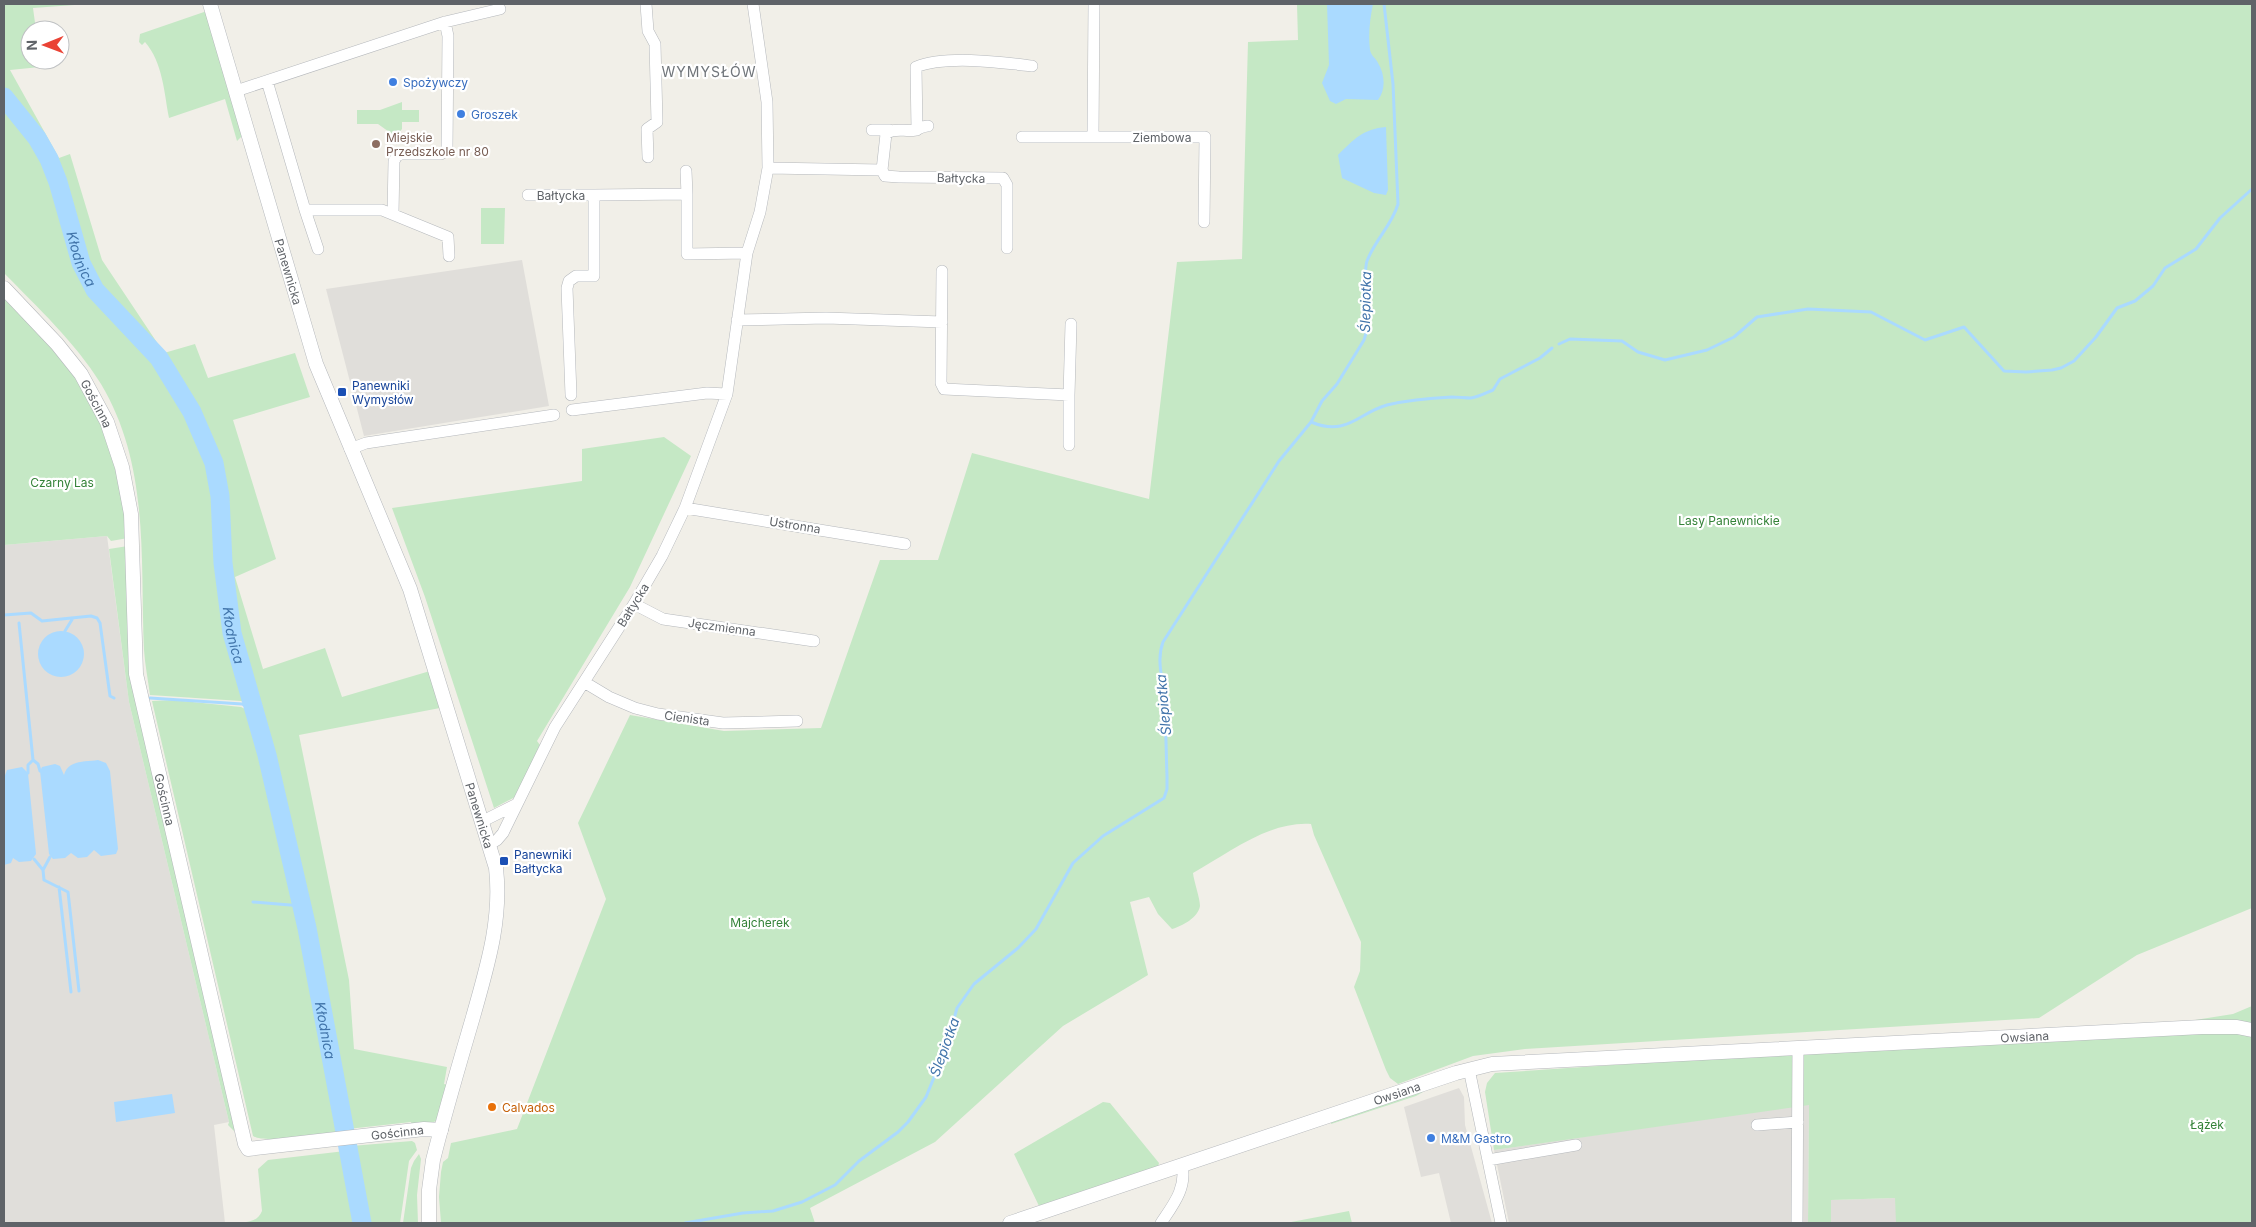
<svg xmlns="http://www.w3.org/2000/svg" width="2256" height="1227" font-family="Inter,sans-serif">
<style>
.industrial{fill:#e0deda}
.green{fill:#c5e8c5}
.water{fill:#aadaff}
.lines{fill:none;stroke-linecap:round;stroke-linejoin:round}
.stream{stroke:#aadaff;stroke-width:3}
.river{stroke:#aadaff;stroke-width:19}
.minor-casing{stroke:#b5b8bc;stroke-width:12}
.tertiary-casing{stroke:#b5b8bc;stroke-width:15}
.minor{stroke:#fff;stroke-width:11}
.tertiary{stroke:#fff;stroke-width:14}
.shop-dot{fill:#3f7fe0;stroke:#fff;stroke-width:2}
.education-dot{fill:#8d6e63;stroke:#fff;stroke-width:2}
.transit-dot{fill:#1a4fb4;stroke:#fff;stroke-width:2}
.food-dot{fill:#e8710a;stroke:#fff;stroke-width:2}
.labels{text-anchor:middle;dominant-baseline:central;stroke-width:4.5;stroke-linejoin:round;paint-order:stroke}
.shop-label{font-size:12px;fill:#366cbe;stroke:#fff;text-anchor:start}
.education-label{font-size:12px;fill:#785e54;stroke:#fff;text-anchor:start}
.street-label{font-size:12px;fill:#5f6368;stroke:#fff}
.transit-label{font-size:12px;fill:#164399;stroke:#fff;text-anchor:start}
.park-label{font-size:12px;fill:#348238;stroke:#fff}
.food-label{font-size:12px;fill:#c56008;stroke:#fff;text-anchor:start}
.neighbourhood-label{font-size:14px;letter-spacing:1px;fill:#70757a;stroke:#fff}
.water-label{font-size:14px;font-style:italic;fill:#4174aa;stroke:#fff}
</style>
<rect width="100%" height="100%" fill="#f1efe8"/>
<!-- industrial -->
<path class="industrial" d="M 522,260 L 549,406 L 364,436 L 326,289 Z
M 107,536 L 129,702 L 229,1122 L 214,1125 L 225,1223 L 4,1223 L 4,545 Z
M 1459,1088 L 1464,1097 L 1465,1125 L 1492,1223 L 1451,1223 L 1439,1173 L 1421,1177 L 1404,1107 Z
M 1809,1104 L 1808,1223 L 1509,1223 L 1494,1150 Z
M 1896,1198 L 1896,1223 L 1831,1223 L 1831,1200 Z"/>
<!-- green -->
<path class="green" d="M 4,4 L 88,4 L 33,8 L 36,30 L 30,30 L 30,60 L 50,60 L 50,66 L 10,70 L 59,158 L 70,154 L 102,260 L 164,353 L 195,344 L 208,378 L 295,353 L 310,397 L 233,420 L 276,559 L 235,577 L 263,669 L 325,648 L 342,697 L 430,671 L 440,708 L 299,735 L 349,980 L 354,1049 L 447,1067 L 444,1084 L 448,1085 L 436,1121 L 431,1123 L 412,1126 L 411,1122 L 348,1129 L 311,921 L 271,753 L 238,632 L 228,571 L 226,500 L 220,461 L 193,401 L 157,350 L 98,286 L 83,254 L 53,158 L 34,127 L 4,90 Z
M 1297,4 L 2252,4 L 2252,908 L 2137,955 L 2039,1018 L 1525,1049 L 1473,1056 L 1398,1084 L 1390,1078 L 1386,1070 L 1354,987 L 1360,971 L 1361,942 L 1314,835 L 1311,824 C 1269,821 1229,853 1193,873 C 1194,882 1200,898 1200,906 C 1198,918 1182,926 1172,929 L 1158,914 L 1149,897 L 1130,902 L 1148,975 L 1063,1026 L 935,1142 L 810,1208 L 815,1223 L 441,1223 L 439,1197 L 441,1172 L 443,1162 L 448,1158 L 451,1143 L 517,1129 L 606,899 L 578,823 L 630,715 L 724,731 L 821,728 L 880,560 L 938,560 L 972,453 L 1149,499 L 1177,262 L 1242,259 L 1248,42 L 1298,40 Z
M 204,12 L 208,13 L 243,135 L 237,141 L 225,99 L 169,118 C 164,92 163,63 145,42 L 142,45 L 139,42 L 140,34 Z
M 402,102 L 402,110 L 419,110 L 419,122 L 402,122 L 402,129 L 397,135 L 392,134 L 378,124 L 357,124 L 357,110 L 380,110 Z
M 4,103 L 30,133 L 44,158 L 55,187 L 77,262 L 88,285 L 157,360 L 189,413 L 209,462 L 215,494 L 219,553 L 229,632 L 249,704 L 241,701 L 150,695 C 148,680 145,665 144,650 C 140,559 150,466 101,384 C 75,342 38,308 4,273 Z
M 481,208 L 505,208 L 504,244 L 481,244 Z
M 4,296 L 69,365 L 105,432 L 123,492 L 128,538 L 111,541 L 107,536 L 4,545 Z
M 664,437 L 691,456 L 630,587 L 537,741 L 540,745 L 515,797 L 494,808 L 425,597 L 392,508 L 582,481 L 582,449 Z
M 128,546 L 130,649 L 235,1125 L 234,1131 L 228,1125 L 229,1122 L 129,702 L 109,549 Z
M 173,700 L 241,707 L 253,713 L 304,930 L 339,1132 C 322,1134 264,1144 253,1136 L 152,701 Z
M 2252,1006 L 2252,1223 L 1896,1223 L 1895,1198 L 1831,1200 L 1831,1223 L 1808,1223 L 1809,1105 L 1494,1150 L 1485,1092 L 1487,1083 L 1495,1073 L 1894,1046 L 2075,1039 L 2233,1014 Z
M 1420,1090 L 1423,1092 L 1416,1096 L 1331,1124 L 1330,1121 Z
M 1103,1102 L 1110,1103 L 1159,1163 L 1158,1167 L 1040,1208 L 1014,1154 Z
M 412,1141 L 415,1143 L 417,1150 L 409,1161 L 400,1223 L 367,1223 L 351,1146 Z
M 345,1151 L 359,1223 L 231,1223 C 244,1222 257,1224 262,1211 L 258,1169 L 268,1160 Z
M 419,1154 L 421,1159 L 417,1195 L 418,1223 L 403,1223 L 411,1168 L 414,1161 Z
M 1349,1211 L 1352,1223 L 1286,1223 Z"/>
<!-- water -->
<path class="water" d="M 1327,4 L 1373,4 C 1370,19 1368,34 1370,50 C 1371,56 1376,58 1378,63 C 1385,74 1386,90 1378,100 L 1346,99 L 1336,104 L 1330,101 L 1322,83 L 1329,65 Z
M 1386,127 L 1388,190 L 1386,195 L 1374,193 L 1342,178 L 1338,155 C 1354,139 1363,129 1386,127 Z
M38 654a23 23 0 1 1 46 0a23 23 0 1 1-46 0Z
M 98,760 L 106,763 L 110,771 L 118,849 L 116,854 L 101,856 L 94,850 L 87,857 L 78,858 L 71,853 L 65,858 L 53,859 L 49,854 L 40,771 L 42,767 L 55,764 L 60,766 L 64,775 C 68,760 84,762 98,760 Z
M 22,767 L 28,773 L 36,854 L 31,861 L 19,862 L 13,858 L 11,863 L 4,865 L 4,778 L 7,770 Z
M 172,1094 L 175,1113 L 116,1122 L 114,1102 Z"/>
<g class="lines">
<!-- stream -->
<path class="stream" d="M 69,219 L 75,215
M 1559,344 L 1570,339 L 1622,341 L 1638,352 L 1665,360 L 1707,350 L 1734,337 L 1757,317 L 1808,309 L 1871,312 L 1925,340 L 1964,327 L 2004,371 L 2026,372 L 2052,370 L 2061,368 L 2074,361 L 2096,337 L 2117,308 L 2135,301 L 2153,286 L 2165,268 L 2196,249 L 2220,218 L 2252,189
M 1311,422 C 1347,437 1358,413 1387,405 C 1408,400 1431,398 1452,397 C 1458,397 1465,398 1471,398 C 1478,397 1486,393 1493,390 L 1500,379 L 1540,358 L 1552,348
M 4,615 L 31,613 L 42,621 L 91,616 L 97,618 L 100,623 L 110,696 L 114,698
M 19,623 L 33,760 L 28,765 L 28,773
M 65,631 L 73,618
M 150,698 L 242,704 L 254,710
M 33,760 L 38,764 L 40,771
M 34,859 L 43,870 L 44,880 L 68,892 L 79,991
M 43,870 L 50,857
M 59,887 L 71,992
M 253,902 L 302,906
M 685,1223 L 743,1213 L 773,1211 L 802,1202 L 835,1185 L 859,1161 L 898,1132 L 908,1122 L 926,1097 L 946,1048 L 957,1008 L 974,984 L 1018,948 L 1036,929 L 1073,863 L 1103,836 L 1164,798 L 1167,789 L 1167,776 C 1166,750 1166,723 1164,697 C 1163,678 1156,661 1163,642 L 1279,461 L 1311,422 L 1322,401 L 1337,384 L 1364,340 L 1367,330 C 1367,317 1363,271 1367,261 C 1375,240 1392,225 1398,204 L 1393,84 L 1384,4"/>
<!-- river -->
<path class="river" id="s1" d="M 4,97 L 37,138 L 49,159 L 58,182 L 81,263 L 95,290 L 159,358 L 192,412 L 214,463 L 220,496 L 223,563 L 232,633 L 267,755 L 307,928 L 362,1223"/>
<!-- minor casing -->
<g class="minor-casing">
<path id="minor" d="M 646,4 L 648,31 L 655,44 L 657,122 L 647,129 L 648,157
M 267,81 L 305,210 L 382,210 L 448,237 L 449,256
M 236,91 L 445,22 L 500,9
M 872,130 L 890,130
M 917,130 L 916,67 C 946,55 999,62 1032,66
M 1093,136 L 1094,4
M 1022,137 L 1205,137 L 1204,222
M 768,168 L 882,170 L 885,176 L 899,177 L 1003,178 L 1007,185 L 1007,248
M 882,170 L 886,134 C 894,127 905,132 916,130 C 920,128 923,126 928,126
M 686,171 L 687,194
M 528,195 L 594,195 L 594,276 L 576,276 L 569,281 L 567,288 L 571,395
M 594,195 L 687,194 L 687,254 L 747,253
M 305,210 L 318,249
M 393,214 L 394,161 L 397,156 L 401,154 L 441,154 L 447,150 L 448,36 L 445,22
M 942,271 L 941,383 L 944,389 L 1069,395 L 1071,324
M 737,320 L 826,318 L 942,322
M 572,410 L 707,393 L 727,394
M 1069,445 L 1069,395
M 350,449 L 366,443 L 554,415
M 685,508 L 905,544
M 634,604 L 663,619 L 814,641
M 584,682 L 609,697 L 635,708 L 658,714 L 723,723 L 797,721
M 483,821 L 517,804
M 490,844 L 497,840 L 503,833 L 555,727 L 634,604 L 662,556 L 685,508 L 727,394 L 747,253 L 760,212 L 768,168 L 767,102 L 753,4
M 1469,1069 L 1501,1223
M 1757,1125 L 1798,1122
M 1488,1160 L 1576,1145
M 1161,1223 C 1173,1205 1187,1188 1182,1165
M 1797,1223 L 1798,1047"/>
</g>
<!-- tertiary casing -->
<g class="tertiary-casing">
<g id="tertiary">
<path id="s2" d="M 210,4 L 316,364 L 410,589 L 496,868 C 502,920 487,967 473,1017 C 459,1065 445,1112 433,1160 L 429,1190 L 429,1223"/>
<path id="s3" d="M 4,288 L 57,344 L 81,374 L 107,422 L 122,467 L 131,514 L 136,674 L 245,1144 L 248,1149 L 424,1129 L 441,1130"/>
<path id="s4" d="M 1010,1223 L 1456,1073 L 1492,1064 L 2202,1027 L 2237,1027 L 2252,1030"/>
</g>
</g>
<!-- minor -->
<use href="#minor" class="minor"/>
<!-- tertiary -->
<use href="#tertiary" class="tertiary"/>
</g>
<!-- markers -->
<g class="shop-dot">
<circle cx="393" cy="82" r="5"/>
<circle cx="461" cy="114" r="5"/>
<circle cx="1431" cy="1138" r="5"/>
</g>
<circle class="education-dot" cx="376" cy="144" r="5"/>
<g class="transit-dot">
<rect x="337" y="387" width="10" height="10" rx="2.5"/>
<rect x="499" y="856" width="10" height="10" rx="2.5"/>
</g>
<circle class="food-dot" cx="492" cy="1107" r="5"/>
<g class="labels">
<!-- shop labels -->
<g class="shop-label">
<text x="403" y="82">Spożywczy</text>
<text x="471" y="114">Groszek</text>
<text x="1441" y="1138">M&amp;M Gastro</text>
</g>
<!-- education labels -->
<g class="education-label">
<text x="386" y="137">Miejskie<tspan x="386" dy="14">Przedszkole nr 80</tspan></text>
</g>
<!-- street labels -->
<g class="street-label">
<text x="1162" y="137">Ziembowa</text>
<text transform="translate(961 178) rotate(1)">Bałtycka</text>
<text x="561" y="195">Bałtycka</text>
<text stroke="none"><textPath href="#s2" startOffset="279">Panewnicka</textPath></text>
<text stroke="none"><textPath href="#s3" startOffset="149">Gościnna</textPath></text>
<text transform="translate(795 525) rotate(9)">Ustronna</text>
<text transform="translate(633 605) rotate(-58)">Bałtycka</text>
<text transform="translate(722 627) rotate(8)">Jęczmienna</text>
<text transform="translate(687 718) rotate(8)">Cienista</text>
<text stroke="none"><textPath href="#s3" startOffset="554">Gościnna</textPath></text>
<text stroke="none"><textPath href="#s2" startOffset="856">Panewnicka</textPath></text>
<text stroke="none"><textPath href="#s4" startOffset="1041">Owsiana</textPath></text>
<text stroke="none"><textPath href="#s4" startOffset="408">Owsiana</textPath></text>
<text stroke="none"><textPath href="#s3" startOffset="1064">Gościnna</textPath></text>
</g>
<!-- transit labels -->
<g class="transit-label">
<text x="352" y="385">Panewniki<tspan x="352" dy="14">Wymysłów</tspan></text>
<text x="514" y="854">Panewniki<tspan x="514" dy="14">Bałtycka</tspan></text>
</g>
<!-- park labels -->
<g class="park-label">
<text x="62" y="482">Czarny Las</text>
<text x="1729" y="520">Lasy Panewnickie</text>
<text x="760" y="922">Majcherek</text>
<text x="2207" y="1124">Łążek</text>
</g>
<!-- food labels -->
<g class="food-label">
<text x="502" y="1107">Calvados</text>
</g>
<!-- neighbourhood labels -->
<g class="neighbourhood-label">
<text x="709" y="71">WYMYSŁÓW</text>
</g>
<!-- water labels -->
<g class="water-label">
<text stroke="none"><textPath href="#s1" startOffset="182">Kłodnica</textPath></text>
<text transform="translate(1365 302) rotate(-89)">Ślepiotka</text>
<text stroke="none"><textPath href="#s1" startOffset="602">Kłodnica</textPath></text>
<text transform="translate(1163 705) rotate(-95)">Ślepiotka</text>
<text stroke="none"><textPath href="#s1" startOffset="1008">Kłodnica</textPath></text>
<text transform="translate(944 1047) rotate(-70)">Ślepiotka</text>
</g>
</g>
<!-- border -->
<rect width="2256" height="1227" fill="none" stroke="#5f6368" stroke-width="10"/>
<!-- north arrow -->
<g transform="translate(45 45) rotate(269)"><circle r="24" fill="#ffffff" stroke="#bfc1c3"/>
<path d="M0-4L9 19L0 12L-9 19Z" fill="#ea4335"/>
<text y="-8" font-size="14" font-weight="bold" text-anchor="middle" fill="#5f6368">N</text>
</g>
</svg>
